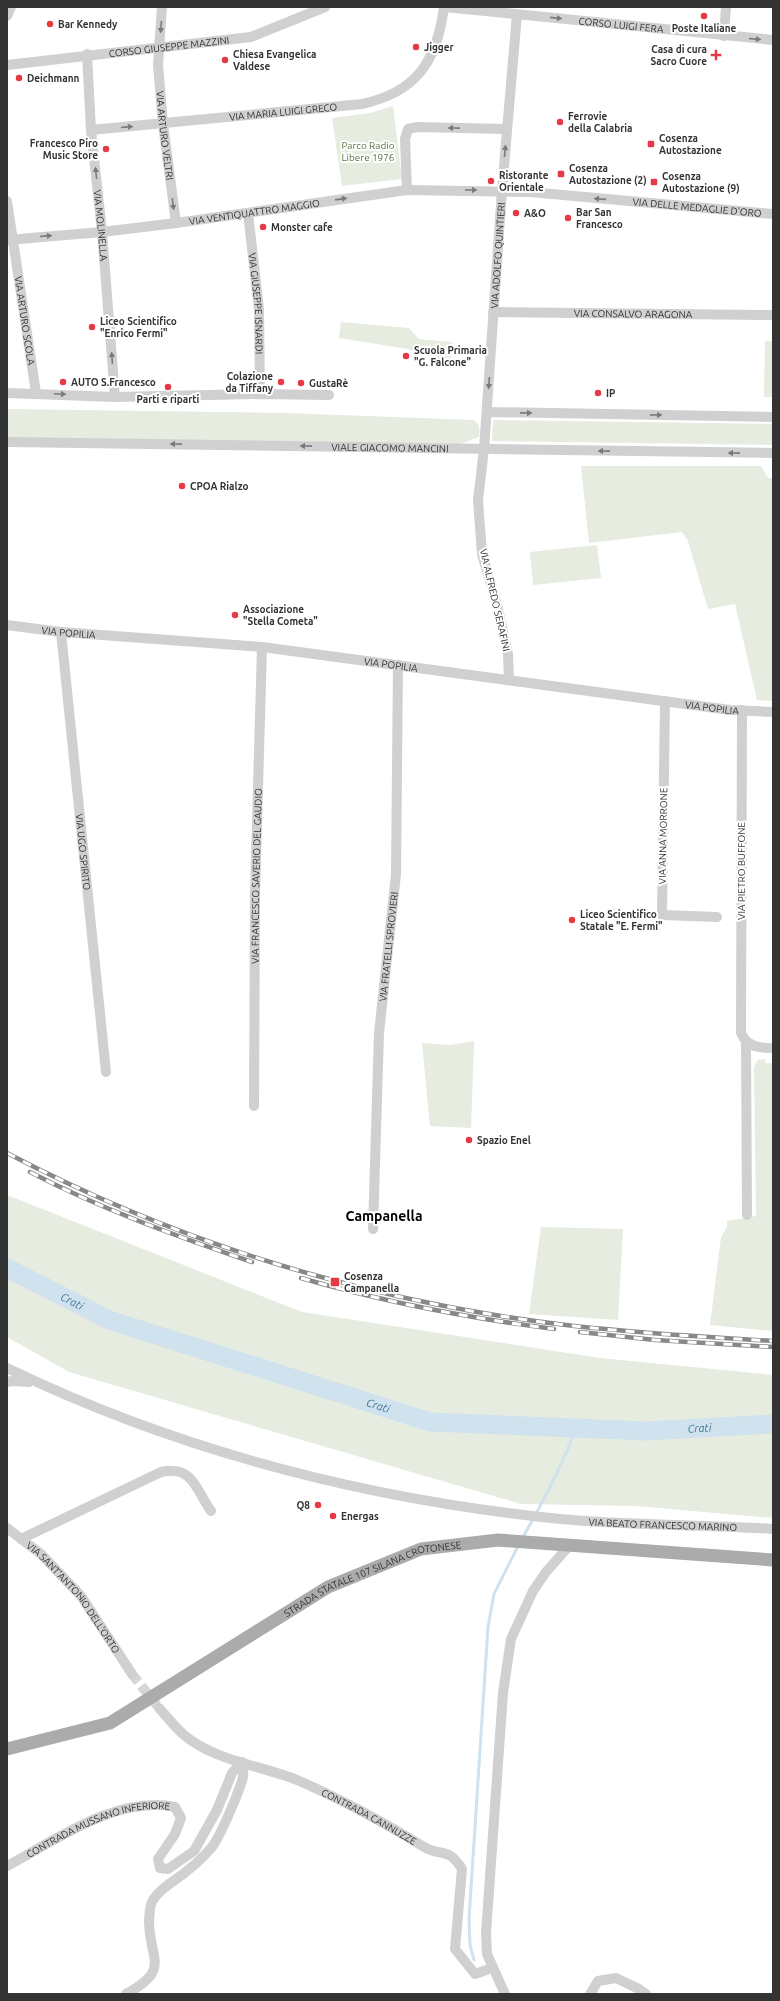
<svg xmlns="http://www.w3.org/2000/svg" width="780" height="2001" font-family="Ubuntu,sans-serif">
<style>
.green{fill:#e6ecdf}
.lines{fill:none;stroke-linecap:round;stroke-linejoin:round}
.stream{stroke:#cfe2ee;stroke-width:3}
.river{stroke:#cfe2ee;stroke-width:19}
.minor-tunnel{stroke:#d6d6d6;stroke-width:10;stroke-dasharray:10 5;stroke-linecap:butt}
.minor{stroke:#d0d0d0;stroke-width:10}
.major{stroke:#ababab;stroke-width:13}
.rail-casing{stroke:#888;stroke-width:4.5}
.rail{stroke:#fff;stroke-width:3;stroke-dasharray:9;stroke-linecap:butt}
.oneway{fill:#7a7a7a}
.poi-dot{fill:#e63946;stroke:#fff;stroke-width:1.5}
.labels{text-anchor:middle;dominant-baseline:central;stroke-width:4;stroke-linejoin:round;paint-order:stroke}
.poi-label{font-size:10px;font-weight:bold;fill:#333;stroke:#fff;text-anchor:start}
.street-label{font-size:10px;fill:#333;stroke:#fff}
.park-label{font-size:10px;fill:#56703f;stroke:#fff}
.water-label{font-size:11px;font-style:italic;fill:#3f7597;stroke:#fff}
.district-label{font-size:14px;font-weight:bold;fill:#000;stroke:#fff}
</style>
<rect width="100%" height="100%" fill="#fff"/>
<!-- green -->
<path class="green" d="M 393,106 L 402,179 L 342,186 L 332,118 L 370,113 Z
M 341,322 L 409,328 L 419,339 L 452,342 L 451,364 L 408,349 L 339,338 Z
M 765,341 L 773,341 L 773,397 L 764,397 Z
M 7,409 L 286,413 L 474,420 C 480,425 480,429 479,437 L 460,444 L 7,438 Z
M 493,420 L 773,424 L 773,445 L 492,441 Z
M 581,466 L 761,466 L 768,478 L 773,478 L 773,701 L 757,700 L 735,604 L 708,609 L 688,541 L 682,532 L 589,543 Z
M 597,545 L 601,578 L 533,585 L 530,552 Z
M 474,1041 L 471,1128 L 430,1126 L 422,1043 L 450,1045 Z
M 765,1059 L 765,1063 L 773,1063 L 773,1331 L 710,1325 L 721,1237 L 727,1227 L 727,1221 L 756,1216 L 754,1067 L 758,1060 Z
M 7,1195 L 302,1312 L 600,1358 L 773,1375 L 773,1518 L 635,1506 L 521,1504 L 69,1372 L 7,1337 Z
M 541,1227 L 623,1229 L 618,1320 L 529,1314 Z"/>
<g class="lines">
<!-- stream -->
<path class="stream" d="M 523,1537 C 543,1502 562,1467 576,1428
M 474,1960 L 470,1945 L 469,1919 L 488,1627 L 494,1594 L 518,1546"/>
<!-- river -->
<path class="river" id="s1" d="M 7,1268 L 109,1320 L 430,1422 L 646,1431 L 773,1424"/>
<!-- minor-tunnel -->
<path class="minor-tunnel" d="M 132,1674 L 159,1708"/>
<!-- minor -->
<g class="minor">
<path id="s2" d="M 162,7 L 158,65 L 163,124 L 176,223"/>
<path id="s3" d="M 445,7 L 773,40"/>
<path d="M 7,16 L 11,7"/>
<path d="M 724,36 L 726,7"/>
<path id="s4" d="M 87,54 L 91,130 L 102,232 L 115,397"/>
<path id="s5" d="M 7,65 L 251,37 L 325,7"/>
<path id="s6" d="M 91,130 L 362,104 C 417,92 437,61 444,7"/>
<path d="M 407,190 L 405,139 L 408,129 L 417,127 L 507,129"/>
<path id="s7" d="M 7,201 L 36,393"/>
<path id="s8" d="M 248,213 L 259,309 L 260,394"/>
<path id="s9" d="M 7,240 L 102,232 L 176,223 L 407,190 L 530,192 L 773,214"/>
<path id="s10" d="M 493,312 L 773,315"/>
<path d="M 7,393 L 115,397 L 260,394 L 329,395"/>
<path d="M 487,412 L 773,417"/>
<path id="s11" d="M 7,442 L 773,453"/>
<path id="s12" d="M 7,625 L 61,632 L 262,647 L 730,710 L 773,712"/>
<path id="s13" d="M 61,632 L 106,1072"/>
<path id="s14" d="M 509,680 L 508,654 L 498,609 L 482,554 L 478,500 L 484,449 L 502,190 L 517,14"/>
<path d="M 665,701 L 662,915 L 717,917"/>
<path d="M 742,710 L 741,1033 C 747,1047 759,1048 773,1048"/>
<path d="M 746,1042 L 747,1215"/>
<path id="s15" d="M 254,1106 L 255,894 L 262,647"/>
<path id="s16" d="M 373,1229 L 379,1033 L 396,874 L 398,665"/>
<path id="s17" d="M 7,1368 C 177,1450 364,1498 551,1518 C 625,1526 699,1524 773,1529"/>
<path d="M 7,1382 L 12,1381 L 29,1382"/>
<path id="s18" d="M 7,1528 L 41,1554 L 81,1596 L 132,1674"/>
<path d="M 21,1539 L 161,1472 C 193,1465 196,1490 211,1511"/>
<path id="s19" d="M 159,1708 C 167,1717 175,1727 184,1735 C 213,1760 262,1766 297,1780 C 341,1799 383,1822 424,1847 C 440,1857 448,1846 462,1869 L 455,1949 L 475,1974 L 492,1968"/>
<path id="s20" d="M 7,1866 C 56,1840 117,1795 175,1807 L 181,1818 L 175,1834 L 158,1859 L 160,1868 L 168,1869 L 194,1851 L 217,1810 L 232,1773 L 242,1762"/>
<path d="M 126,1994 C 172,1969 149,1960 149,1920 C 150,1914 149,1908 152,1902 C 158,1889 177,1880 188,1870 C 196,1864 205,1855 212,1847 C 220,1837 240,1790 243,1777 C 244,1773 242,1767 242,1762"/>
<path d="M 505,1994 L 487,1954 L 486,1933 L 503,1693 L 511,1639 L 533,1591 L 546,1572 L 570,1545"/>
<path d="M 590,1994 L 598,1981 L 616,1978 L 639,1989 L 646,1994"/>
</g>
<!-- major -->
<path class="major" id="s21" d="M 7,1749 L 110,1723 L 328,1587 L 421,1549 L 498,1540 L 773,1560"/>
<!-- rail casing -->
<g class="rail-casing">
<path id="rail" d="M 7,1153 C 180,1244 371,1302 566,1325 C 634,1333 704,1337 773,1341
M 30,1172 C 101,1209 176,1236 252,1262
M 301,1278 C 384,1302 468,1318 554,1329
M 580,1332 L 655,1340 L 773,1347"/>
</g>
<!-- rail -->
<use href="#rail" class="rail"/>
</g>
<!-- one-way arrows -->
<defs><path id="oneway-solid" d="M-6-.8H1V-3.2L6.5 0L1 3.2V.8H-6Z"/></defs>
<g class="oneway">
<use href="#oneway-solid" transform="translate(556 18) rotate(6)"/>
<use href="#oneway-solid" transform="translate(161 27) rotate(94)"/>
<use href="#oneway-solid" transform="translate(755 39) rotate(5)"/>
<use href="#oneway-solid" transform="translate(127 127) rotate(-5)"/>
<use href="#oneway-solid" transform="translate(454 128) rotate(-179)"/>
<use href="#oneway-solid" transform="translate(505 151) rotate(-85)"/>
<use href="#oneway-solid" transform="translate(96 173) rotate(-96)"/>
<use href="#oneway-solid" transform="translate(471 190)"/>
<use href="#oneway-solid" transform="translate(341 199) rotate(-8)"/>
<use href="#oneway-solid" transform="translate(600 199) rotate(-176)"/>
<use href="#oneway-solid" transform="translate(173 204) rotate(83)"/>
<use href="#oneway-solid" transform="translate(46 236) rotate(-5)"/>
<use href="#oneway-solid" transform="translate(112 358) rotate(-94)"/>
<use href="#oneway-solid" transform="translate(489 383) rotate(94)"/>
<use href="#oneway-solid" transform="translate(60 394) rotate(3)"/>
<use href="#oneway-solid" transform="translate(526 413) rotate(1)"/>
<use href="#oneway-solid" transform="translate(656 415) rotate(1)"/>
<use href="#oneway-solid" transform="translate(176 444) rotate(-179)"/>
<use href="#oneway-solid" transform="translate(306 446) rotate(-179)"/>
<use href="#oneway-solid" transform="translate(604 451) rotate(-179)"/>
<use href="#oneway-solid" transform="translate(734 453) rotate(-179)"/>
</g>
<!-- markers -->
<g class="poi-dot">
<circle cx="704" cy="16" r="4"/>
<circle cx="50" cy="24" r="4"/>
<circle cx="416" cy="47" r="4"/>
<path d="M714 49h4v4h4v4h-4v4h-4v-4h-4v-4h4z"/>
<circle cx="225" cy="60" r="4"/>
<circle cx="19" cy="78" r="4"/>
<circle cx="560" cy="122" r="4"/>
<rect x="647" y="140" width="8" height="8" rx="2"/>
<circle cx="106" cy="149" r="4"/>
<rect x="557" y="170" width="8" height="8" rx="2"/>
<circle cx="491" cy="181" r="4"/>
<rect x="650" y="178" width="8" height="8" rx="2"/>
<circle cx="516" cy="213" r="4"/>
<circle cx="568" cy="218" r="4"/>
<circle cx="263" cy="227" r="4"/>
<circle cx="92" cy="327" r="4"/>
<circle cx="406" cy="356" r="4"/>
<circle cx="63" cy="382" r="4"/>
<circle cx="281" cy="382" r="4"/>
<circle cx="301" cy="383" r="4"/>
<circle cx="168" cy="387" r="4"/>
<circle cx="598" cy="393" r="4"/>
<circle cx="182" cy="486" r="4"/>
<circle cx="235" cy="615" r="4"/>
<circle cx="572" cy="920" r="4"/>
<circle cx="469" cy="1140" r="4"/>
<rect x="330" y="1277" width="10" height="10" rx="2"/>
<circle cx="318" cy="1505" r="4"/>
<circle cx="333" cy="1516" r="4"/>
</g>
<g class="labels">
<!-- poi labels -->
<g class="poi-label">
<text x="58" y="24">Bar Kennedy</text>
<text x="704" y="28" text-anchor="middle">Poste Italiane</text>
<text x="424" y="47">Jigger</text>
<text x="707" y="49" text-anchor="end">Casa di cura<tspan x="707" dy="12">Sacro Cuore</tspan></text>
<text x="233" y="54">Chiesa Evangelica<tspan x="233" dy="12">Valdese</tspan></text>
<text x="27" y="78">Deichmann</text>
<text x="568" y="116">Ferrovie<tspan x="568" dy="12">della Calabria</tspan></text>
<text x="659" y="138">Cosenza<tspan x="659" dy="12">Autostazione</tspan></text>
<text x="98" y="143" text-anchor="end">Francesco Piro<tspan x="98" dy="12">Music Store</tspan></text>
<text x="569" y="168">Cosenza<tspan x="569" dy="12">Autostazione (2)</tspan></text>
<text x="499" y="175">Ristorante<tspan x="499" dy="12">Orientale</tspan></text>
<text x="662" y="176">Cosenza<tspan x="662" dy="12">Autostazione (9)</tspan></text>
<text x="576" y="212">Bar San<tspan x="576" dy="12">Francesco</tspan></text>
<text x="524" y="213">A&amp;O</text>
<text x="271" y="227">Monster cafe</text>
<text x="100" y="321">Liceo Scientifico<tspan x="100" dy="12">"Enrico Fermi"</tspan></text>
<text x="414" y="350">Scuola Primaria<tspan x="414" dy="12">"G. Falcone"</tspan></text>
<text x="273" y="376" text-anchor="end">Colazione<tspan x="273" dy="12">da Tiffany</tspan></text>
<text x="71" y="382">AUTO S.Francesco</text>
<text x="309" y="383">GustaRè</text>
<text x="606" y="393">IP</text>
<text x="168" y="399" text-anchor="middle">Parti e riparti</text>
<text x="190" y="486">CPOA Rialzo</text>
<text x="243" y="609">Associazione<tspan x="243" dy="12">"Stella Cometa"</tspan></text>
<text x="580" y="914">Liceo Scientifico<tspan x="580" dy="12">Statale "E. Fermi"</tspan></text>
<text x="477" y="1140">Spazio Enel</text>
<text x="344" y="1276">Cosenza<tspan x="344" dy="12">Campanella</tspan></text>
<text x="310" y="1505" text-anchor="end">Q8</text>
<text x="341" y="1516">Energas</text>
</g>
<!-- street labels -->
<g class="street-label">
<text stroke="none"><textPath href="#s3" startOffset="177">CORSO LUIGI FERA</textPath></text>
<text stroke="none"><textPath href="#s5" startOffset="163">CORSO GIUSEPPE MAZZINI</textPath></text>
<text stroke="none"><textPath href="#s6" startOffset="193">VIA MARIA LUIGI GRECO</textPath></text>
<text stroke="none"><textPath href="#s2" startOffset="129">VIA ARTURO VELTRI</textPath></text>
<text stroke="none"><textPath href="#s9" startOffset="694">VIA DELLE MEDAGLIE D'ORO</textPath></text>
<text stroke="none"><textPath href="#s9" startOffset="249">VIA VENTIQUATTRO MAGGIO</textPath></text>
<text stroke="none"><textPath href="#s4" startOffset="172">VIA MOLINELLA</textPath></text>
<text stroke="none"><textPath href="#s14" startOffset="429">VIA ADOLFO QUINTIERI</textPath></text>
<text stroke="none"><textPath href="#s8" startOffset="91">VIA GIUSEPPE ISNARDI</textPath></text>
<text stroke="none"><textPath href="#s10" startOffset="140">VIA CONSALVO ARAGONA</textPath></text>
<text stroke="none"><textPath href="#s7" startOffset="121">VIA ARTURO SCOLA</textPath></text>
<text stroke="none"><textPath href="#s11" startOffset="383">VIALE GIACOMO MANCINI</textPath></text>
<text transform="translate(495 600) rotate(77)">VIA ALFREDO SERAFINI</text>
<text stroke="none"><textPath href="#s12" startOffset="62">VIA POPILIA</textPath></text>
<text stroke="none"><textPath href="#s12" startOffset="386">VIA POPILIA</textPath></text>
<text stroke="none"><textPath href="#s12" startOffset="710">VIA POPILIA</textPath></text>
<text transform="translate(663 836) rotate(-89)">VIA ANNA MORRONE</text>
<text stroke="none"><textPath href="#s13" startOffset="221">VIA UGO SPIRITO</textPath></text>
<text transform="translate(741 871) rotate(-90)">VIA PIETRO BUFFONE</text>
<text stroke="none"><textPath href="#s15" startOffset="230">VIA FRANCESCO SAVERIO DEL GAUDIO</textPath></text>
<text stroke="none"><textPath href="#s16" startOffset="283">VIA FRATELLI SPROVIERI</textPath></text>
<text stroke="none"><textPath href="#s17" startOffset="679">VIA BEATO FRANCESCO MARINO</textPath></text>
<text stroke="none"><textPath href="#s21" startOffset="408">STRADA STATALE 107 SILANA CROTONESE</textPath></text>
<text stroke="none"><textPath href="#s18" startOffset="97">VIA SANT'ANTONIO DELL'ORTO</textPath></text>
<text stroke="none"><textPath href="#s19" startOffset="240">CONTRADA CANNUZZE</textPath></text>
<text stroke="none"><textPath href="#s20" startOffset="100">CONTRADA MUSSANO INFERIORE</textPath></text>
</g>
<!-- park labels -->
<g class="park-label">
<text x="368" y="145">Parco Radio<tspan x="368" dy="12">Libere 1976</tspan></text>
</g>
<!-- water labels -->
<g class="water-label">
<text stroke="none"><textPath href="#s1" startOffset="73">Crati</textPath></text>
<text stroke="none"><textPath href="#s1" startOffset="397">Crati</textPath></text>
<text stroke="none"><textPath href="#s1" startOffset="721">Crati</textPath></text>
</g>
<!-- district labels -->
<g class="district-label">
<text x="384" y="1216">Campanella</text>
</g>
</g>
<!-- border -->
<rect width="780" height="2001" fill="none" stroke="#333333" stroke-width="16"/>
</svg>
